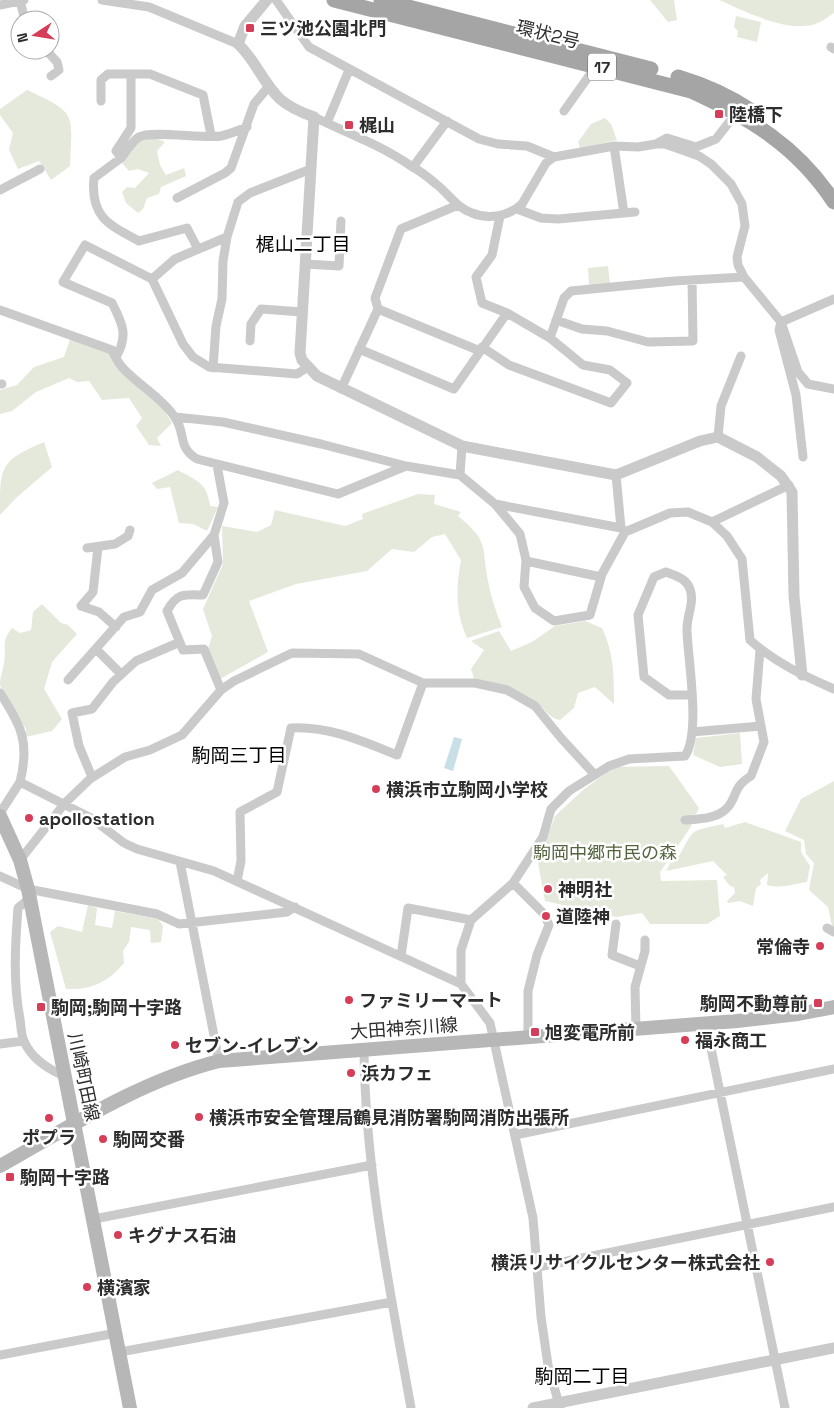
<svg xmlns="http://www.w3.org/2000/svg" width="834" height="1408" font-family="'Space Grotesk','Noto Sans JP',sans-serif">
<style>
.green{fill:#e4e9db}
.water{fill:#c9dfe8}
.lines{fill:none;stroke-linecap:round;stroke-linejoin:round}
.minor{stroke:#cacaca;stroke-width:9}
.tertiary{stroke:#cacaca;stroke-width:11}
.secondary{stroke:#b7b7b7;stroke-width:14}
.primary{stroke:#a5a5a5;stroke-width:15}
.poi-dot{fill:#d63d58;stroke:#fff;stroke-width:2}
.labels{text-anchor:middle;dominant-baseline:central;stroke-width:5;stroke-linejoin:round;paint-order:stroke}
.shield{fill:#fff;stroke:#6c6c6c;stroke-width:1}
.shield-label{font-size:16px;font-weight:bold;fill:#2d2d2d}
.poi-label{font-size:18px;font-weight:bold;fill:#2d2d2d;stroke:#fff;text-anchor:start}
.street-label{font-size:18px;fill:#2d2d2d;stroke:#fff}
.park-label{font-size:18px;fill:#54643e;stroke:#fff}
.neighbourhood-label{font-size:19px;fill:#000;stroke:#fff}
</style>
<rect width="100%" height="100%" fill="#fff"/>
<!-- green -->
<path class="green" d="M 650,0 L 674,0 L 677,20 L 668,22 Z
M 719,0 L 834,0 L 834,13 C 829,16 823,21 818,23 C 790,35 745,11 719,0 Z
M 736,16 L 761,22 L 757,42 L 737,37 L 738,31 L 734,27 Z
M 27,90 C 78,113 72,114 70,166 L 51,180 L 39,161 L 18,169 L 9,150 L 13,133 L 0,115 L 0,109 Z
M 605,118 L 611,124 L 617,140 L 580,148 L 578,142 L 591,124 Z
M 144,139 L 158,139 L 165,142 L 157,151 L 160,165 L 166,175 L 184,168 L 186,176 L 161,187 L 159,194 L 147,198 L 143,209 L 138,213 L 126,203 L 122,192 L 127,187 L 135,188 L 149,173 L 138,169 L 129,171 L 122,163 L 136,143 Z
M 608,266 L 610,284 L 589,286 L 588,268 Z
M 70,339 L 108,351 L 163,409 L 172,423 L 157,438 L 161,446 L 149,445 L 136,426 L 142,418 L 129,398 L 102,400 L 89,381 L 77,382 L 69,378 L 36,392 L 12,411 L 0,414 L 0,390 L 17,385 L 34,367 L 64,357 Z
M 44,442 L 52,467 L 16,498 L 0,515 C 0,465 0,461 44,442 Z
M 178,470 C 197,481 207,482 210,506 L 218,507 L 207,531 L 193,524 L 179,523 L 170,487 L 157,489 L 152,483 Z
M 418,494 L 435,495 L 434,504 L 461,512 L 458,516 C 490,542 481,546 488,581 C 491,597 496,612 502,627 L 467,638 C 455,611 456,589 461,560 L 445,534 L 432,537 L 414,552 L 392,549 L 367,571 L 296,584 L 249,601 L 268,652 L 220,679 L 208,649 L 212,636 L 203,609 L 223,564 L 222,526 L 257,532 L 271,525 L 275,510 L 345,526 L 363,519 L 362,514 Z
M 42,604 L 61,623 L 68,625 L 77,634 L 52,662 L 44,689 L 62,719 L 52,731 L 26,737 L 26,729 C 18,716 5,700 0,685 C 0,677 3,671 4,663 C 7,646 0,644 12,628 L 20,633 L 31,630 L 33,612 Z
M 585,621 L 602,628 C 614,654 614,676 614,704 L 595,687 L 578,693 L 574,708 L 560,720 C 548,718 545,708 536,702 C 516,689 496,683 474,678 L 471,669 L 484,650 L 471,641 L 499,631 L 511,651 L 532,642 L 555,626 Z
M 740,733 L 742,764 L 720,767 L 693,755 L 696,738 Z
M 669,766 L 699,808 L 696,814 L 685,817 L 692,825 L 660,872 L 661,881 L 717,880 L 720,916 L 707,924 L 650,924 L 642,913 L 616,917 L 545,901 L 538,863 L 555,816 L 583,790 L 614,767 Z
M 834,781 L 834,928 L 832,926 L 828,907 L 809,890 L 814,863 L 806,854 L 804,840 L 785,831 L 801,799 Z
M 745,822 L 801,842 L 801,852 L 810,866 L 807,882 C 792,884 782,889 767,885 L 768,873 L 760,880 L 761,884 L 756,888 L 753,906 L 740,901 L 728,903 L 727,901 L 735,893 L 734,887 L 730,886 L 723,877 L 727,875 L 713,861 L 666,871 L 672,860 L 679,856 C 696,827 688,832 723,824 L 725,828 Z
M 88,905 L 97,908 L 95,925 L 112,928 L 115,911 L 158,919 L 163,926 L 161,942 L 151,943 L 150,930 L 131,927 L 129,942 L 123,951 L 124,963 C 108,982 92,990 66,989 L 50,932 L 58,926 L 82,932 Z"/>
<!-- water -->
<path class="water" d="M 454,737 L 462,739 L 453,771 L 444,768 Z"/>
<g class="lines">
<!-- minor -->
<path class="minor" d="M 102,0 L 149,7 L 238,44
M 276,0 L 309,47 L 479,139 L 498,144 L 527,146 L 554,157
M 20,1 L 25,20
M 0,5 L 24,0
M 831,47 L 834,49
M 46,50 L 57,62 L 59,70 L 51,76
M 101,101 L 101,80 L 108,74 L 131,74
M 564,111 L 596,66
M 314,117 C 347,133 381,145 411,166 C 420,171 428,177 436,184 C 448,193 457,208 472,213 C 489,220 509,216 522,204 L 546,163 L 554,157 L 614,146 L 638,147 L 656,144 L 665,144 L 699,156 L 711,164 L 731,184 L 742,204 L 745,226 L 737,257 L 738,265 L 744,277 L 781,322 L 798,372 L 808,384 L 834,389
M 327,123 L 349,70
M 656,144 L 667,138 L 696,147 L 716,139 L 737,112
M 121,158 C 126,152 132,141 139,137 C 151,130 204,139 221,136 C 230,134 239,130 247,127
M 413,167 L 447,121
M 0,190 L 40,169
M 177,198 L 225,173 L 231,168 L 254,104 L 269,86
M 517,209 L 541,218 L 558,219 L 624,213 L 614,146
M 624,213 L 635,212
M 198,249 L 187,228 L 139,241 C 109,225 90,217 94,178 L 121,158 L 116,151 L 131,128 L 131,74 L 150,74 L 203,95 L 211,135
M 305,264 L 339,266 L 341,221
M 152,279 L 175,259 L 227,237 L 238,202 L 250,193 L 311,169
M 378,309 L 480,351
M 0,310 L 112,350 C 115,356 118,363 122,367 C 138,385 160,396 174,416 C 187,433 176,446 197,459 L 338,494 L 406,466
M 556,320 L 582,329 L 607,331 L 648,342 L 693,341 L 692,280
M 550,338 L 564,298 L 571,291 L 674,281 L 744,277
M 250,341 L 251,324 L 261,309 L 302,312
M 482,347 L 509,365 L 611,403 L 627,383 L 610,370 L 583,365 L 550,338 L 507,313
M 359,349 L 454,389 L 507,313 L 482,303 L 476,277 L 492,255 L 500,216
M 116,357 C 129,335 122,323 112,303 L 63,282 L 85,245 L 152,279 L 183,344 L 193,357 L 209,367 L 297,374 L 308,367
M 213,368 L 216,326 L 222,299 L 223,261 L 227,237
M 0,384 L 2,384
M 341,389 L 378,309 L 375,298 L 401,229 L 458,205
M 175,417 L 223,422 L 321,444 L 406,466 L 460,475 L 495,504 L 520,534 L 526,560 L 524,587 L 535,608 L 554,621 L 590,615 L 602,574 L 625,532 L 670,513 L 688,512 L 712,522 L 727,536 L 742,559 L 750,640 C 774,662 804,676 834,689
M 718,437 L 721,406 L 741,356
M 803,457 L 796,395 L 779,330 L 781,322 L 834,299
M 217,465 L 224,503 L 214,535 L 218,562 L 203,595 C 183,594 177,593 167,611 L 183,650 L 204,649 L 221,690
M 460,475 L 462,446
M 616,475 L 621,528
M 495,504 L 621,528 L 625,532
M 712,522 L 789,485
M 98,547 L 93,592 L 81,606 L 99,612 L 116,627
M 87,548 L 115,544 L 128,536 L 130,530
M 526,561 L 601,577
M 96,649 L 121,674
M 68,680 L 124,617 L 140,612 L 152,590 L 182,573 L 214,535
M 0,693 C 21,725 30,742 20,782
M 692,732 L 761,726
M 92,777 L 79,746 L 72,713 L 92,709 L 113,682 L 136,661 L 180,642
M 0,813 L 20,782 L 91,818 L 124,843 L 137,849 L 214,871 L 461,984 L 490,1023 L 533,1218 L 541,1317 L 548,1365 L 560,1408
M 685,820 C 698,819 716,819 726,809 C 738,798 731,788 751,776 L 764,742 L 756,699 L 760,650
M 20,860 L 65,803 L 90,779 L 125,757 L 150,750 L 182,735 L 221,690 L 234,681 L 292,653 L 359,654 L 423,683 L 475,683 L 507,690 L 535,706 L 561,738 L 595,775
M 180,862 L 219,1061
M 0,876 L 28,889 L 157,914 L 179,924 L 287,912 L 295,907
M 237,881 L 241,861 L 240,812 L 277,792 L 291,728 C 329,726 362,741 397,755 L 423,683
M 513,883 L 544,914 L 549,925 L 537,955 L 528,991 L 528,1037
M 30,898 L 18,908 C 15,946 13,982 20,1019 C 21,1026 21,1035 24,1041 C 31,1058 48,1069 64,1076
M 616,924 L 612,955 L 640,966
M 827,928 L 834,932
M 401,956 L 408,908 L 471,920
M 461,984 L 461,950 L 471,920 L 513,883 L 543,837 L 551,809 L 569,791 L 609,766 L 629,759 L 685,756 C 701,732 688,661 687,631 C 686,617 695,603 690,589 C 686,578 676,576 666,572 L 654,577 L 638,615 L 644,677 L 669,695 L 692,695
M 706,1024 L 785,1408
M 636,1029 L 635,987 L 645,951 L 645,940
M 0,1044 L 23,1041
M 364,1049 C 365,1170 390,1290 411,1408
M 515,1135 L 834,1069
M 94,1219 L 372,1165
M 538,1267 L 834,1207
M 120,1352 L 392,1302
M 0,1355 L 116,1333"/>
<!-- tertiary -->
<path class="tertiary" d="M 267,0 L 245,26 L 238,44 C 255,59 263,83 280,99 C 290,108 303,113 314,117 L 300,353 L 302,360 L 317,376 L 462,446 L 616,475 L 700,441 L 718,437 L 757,457 L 781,476 L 792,492 L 794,596 L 802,675
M 533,1408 L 834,1348"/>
<!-- secondary -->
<path class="secondary" d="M 0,816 L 20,860 L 28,889 L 130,1408
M 0,1166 C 71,1126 140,1081 219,1061 L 737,1021 L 798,1014 L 834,1007"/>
<!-- primary -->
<path class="primary" d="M 334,0 L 691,91 C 750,118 797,146 834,202
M 381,0 L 651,69
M 678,77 C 705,85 729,96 752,111"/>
</g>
<!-- markers -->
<g class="poi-dot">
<rect x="245" y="23" width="10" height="10" rx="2.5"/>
<rect x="714" y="109" width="10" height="10" rx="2.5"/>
<rect x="344" y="120" width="10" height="10" rx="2.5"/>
<circle cx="376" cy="789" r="5"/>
<circle cx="29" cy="818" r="5"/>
<circle cx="548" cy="889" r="5"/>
<circle cx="546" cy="916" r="5"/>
<circle cx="820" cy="946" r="5"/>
<circle cx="349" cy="1000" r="5"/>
<rect x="813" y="998" width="10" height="10" rx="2.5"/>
<rect x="36" y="1002" width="10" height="10" rx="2.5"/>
<rect x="530" y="1027" width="10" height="10" rx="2.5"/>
<circle cx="685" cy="1040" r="5"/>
<circle cx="175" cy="1045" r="5"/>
<circle cx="351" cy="1073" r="5"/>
<circle cx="199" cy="1117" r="5"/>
<circle cx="49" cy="1118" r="5"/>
<circle cx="103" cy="1139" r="5"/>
<rect x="5" y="1172" width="10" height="10" rx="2.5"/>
<circle cx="118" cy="1235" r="5"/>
<circle cx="770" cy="1262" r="5"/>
<circle cx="87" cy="1287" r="5"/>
</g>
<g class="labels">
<!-- shield labels -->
<rect class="shield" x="588" y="53.5" width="28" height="27" rx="4"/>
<g class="shield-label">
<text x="602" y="67">17</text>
</g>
<!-- poi labels -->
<g class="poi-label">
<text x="260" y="28">三ツ池公園北門</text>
<text x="729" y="114">陸橋下</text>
<text x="359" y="125">梶山</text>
<text x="386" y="789">横浜市立駒岡小学校</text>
<text x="39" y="818">apollostation</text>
<text x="558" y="889">神明社</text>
<text x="556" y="916">道陸神</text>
<text x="810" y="946" text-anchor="end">常倫寺</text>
<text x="359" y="1000">ファミリーマート</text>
<text x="808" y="1003" text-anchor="end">駒岡不動尊前</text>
<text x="51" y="1007">駒岡;駒岡十字路</text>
<text x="545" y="1032">旭変電所前</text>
<text x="695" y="1040">福永商工</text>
<text x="185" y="1045">セブン-イレブン</text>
<text x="361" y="1073">浜カフェ</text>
<text x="209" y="1117">横浜市安全管理局鶴見消防署駒岡消防出張所</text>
<text x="49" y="1137" text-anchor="middle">ポプラ</text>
<text x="113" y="1139">駒岡交番</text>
<text x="20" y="1177">駒岡十字路</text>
<text x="128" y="1235">キグナス石油</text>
<text x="760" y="1262" text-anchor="end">横浜リサイクルセンター株式会社</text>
<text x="97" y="1287">横濱家</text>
</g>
<!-- street labels -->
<g class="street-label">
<text transform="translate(548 34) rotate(14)">環状2号</text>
<text transform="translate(404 1028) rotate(-4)">大田神奈川線</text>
<text transform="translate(84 1077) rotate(78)">川崎町田線</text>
</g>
<!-- park labels -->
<g class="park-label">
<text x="605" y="852">駒岡中郷市民の森</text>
</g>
<!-- neighbourhood labels -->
<g class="neighbourhood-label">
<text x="303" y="244">梶山二丁目</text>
<text x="239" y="755">駒岡三丁目</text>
<text x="582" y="1376">駒岡二丁目</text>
</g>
</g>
<!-- north arrow -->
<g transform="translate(35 35) rotate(258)"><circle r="24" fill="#ffffff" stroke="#ababab"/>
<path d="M0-4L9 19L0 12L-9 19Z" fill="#d63d58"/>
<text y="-8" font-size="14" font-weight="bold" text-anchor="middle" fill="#2d2d2d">N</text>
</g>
</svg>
